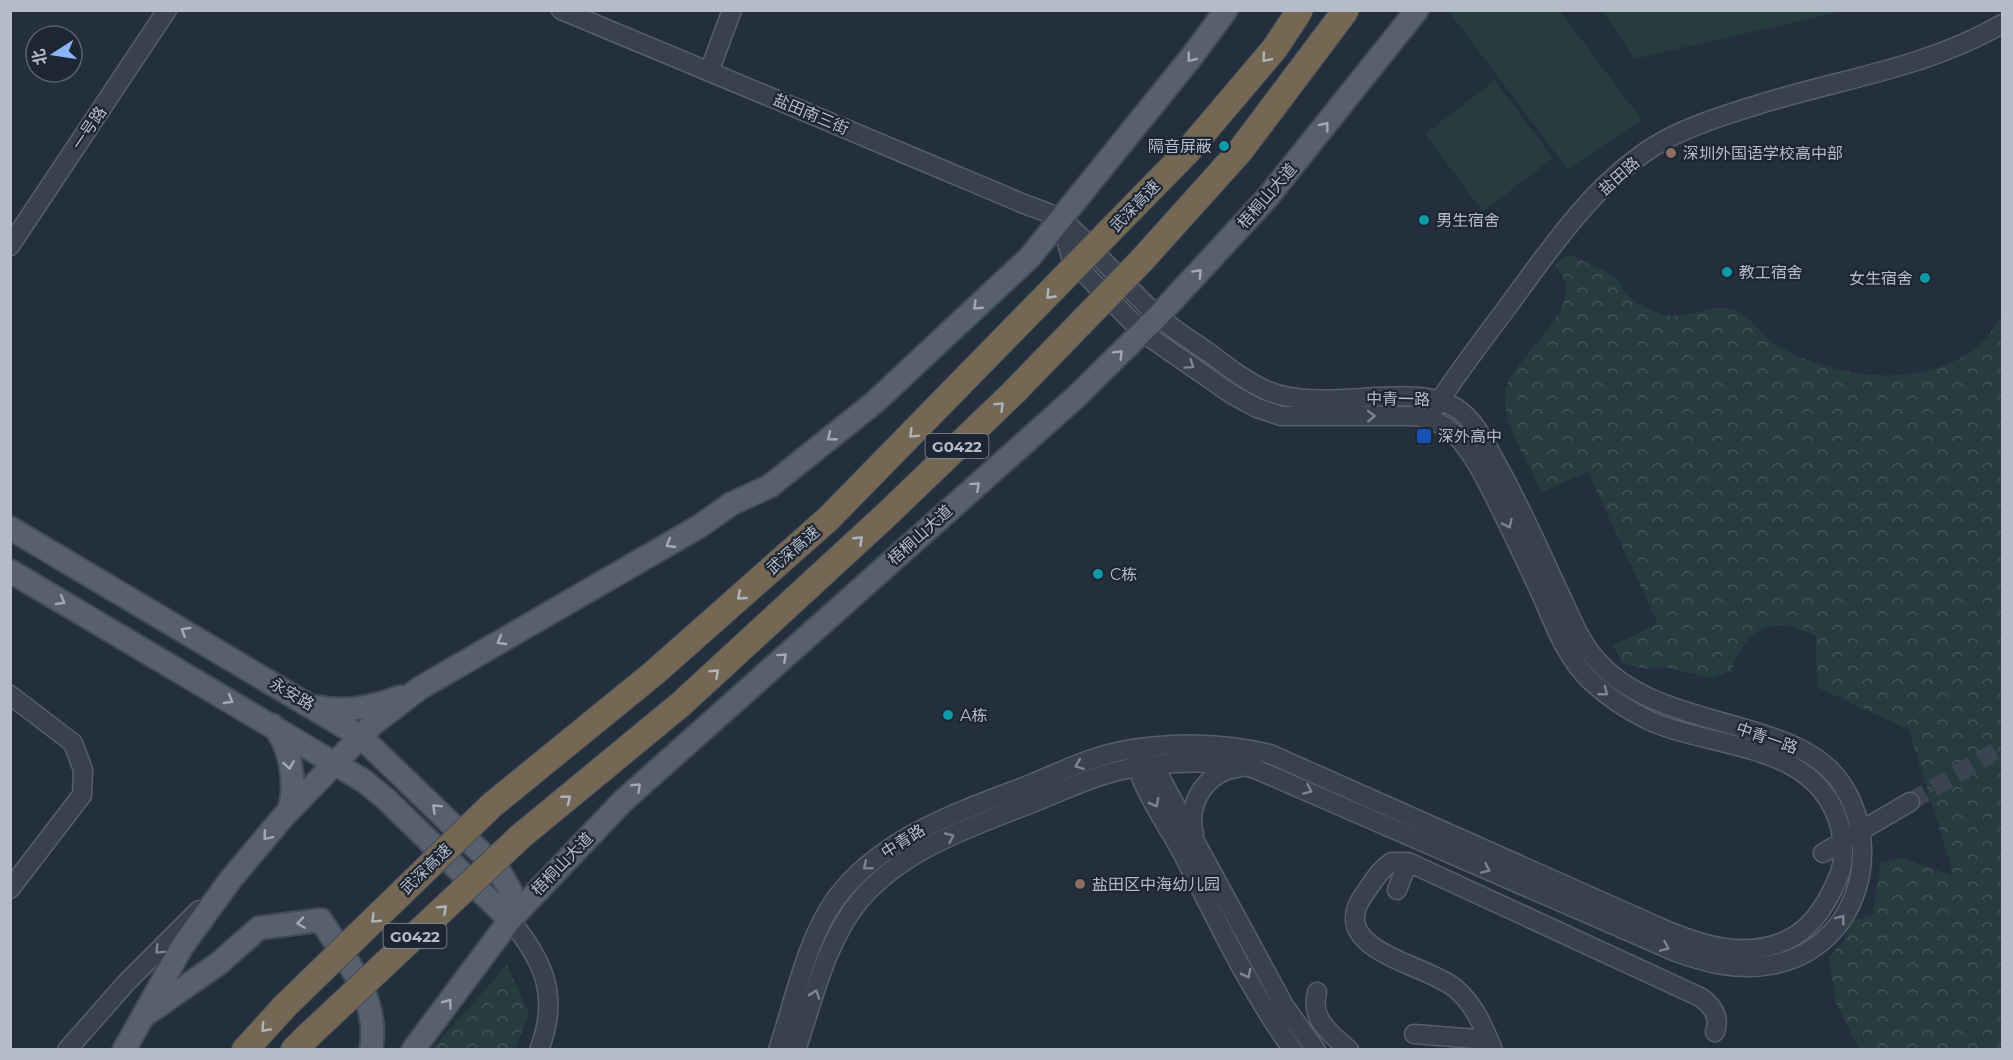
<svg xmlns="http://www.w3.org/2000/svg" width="2013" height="1060" font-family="Montserrat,'Noto Sans SC',sans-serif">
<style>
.forest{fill:url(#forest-crowns)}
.garden{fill:#263c3f}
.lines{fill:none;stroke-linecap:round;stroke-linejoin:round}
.minor-tunnel{stroke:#3a4453;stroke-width:18;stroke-dasharray:18 9;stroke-linecap:butt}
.minor-casing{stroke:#565f6c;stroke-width:21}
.major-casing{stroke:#414a57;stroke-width:26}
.highway-casing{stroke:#434c59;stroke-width:28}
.minor{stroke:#38414e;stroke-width:18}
.major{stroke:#56606e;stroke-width:22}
.highway{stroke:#746855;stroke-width:26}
.highway-bridge-casing{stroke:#434c59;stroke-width:28;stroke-linecap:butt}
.highway-bridge{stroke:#746855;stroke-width:26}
.oneway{stroke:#a1aab7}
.oneway2{stroke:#aeb4bd}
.oneway3{stroke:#7c8592}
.culture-dot{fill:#0f9aa8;stroke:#1d2633;stroke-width:2}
.education-dot{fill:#8d6e63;stroke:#1d2633;stroke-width:2}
.transit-dot{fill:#1a4fb4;stroke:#1d2633;stroke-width:2}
.labels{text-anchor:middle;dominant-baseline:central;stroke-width:4.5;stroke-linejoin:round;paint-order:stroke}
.shield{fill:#1d2633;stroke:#878f9c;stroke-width:1.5}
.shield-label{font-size:15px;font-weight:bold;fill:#b4bcc9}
.street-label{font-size:16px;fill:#b4bcc9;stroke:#1d2633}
.poi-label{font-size:16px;fill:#b4bcc9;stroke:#1d2633;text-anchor:start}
</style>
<defs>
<pattern id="forest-crowns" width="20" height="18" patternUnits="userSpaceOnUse" patternTransform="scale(1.5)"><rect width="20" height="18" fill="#263c3f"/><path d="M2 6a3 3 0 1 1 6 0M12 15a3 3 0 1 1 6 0" fill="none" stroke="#435659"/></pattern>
</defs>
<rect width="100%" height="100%" fill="#242f3e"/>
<!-- forest -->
<path class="forest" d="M 1571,255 C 1585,263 1608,270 1619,281 C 1622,285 1624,290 1626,293 C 1636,304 1652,312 1666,315 C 1691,320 1712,301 1737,311 C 1752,318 1761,335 1775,344 C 1830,378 1919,391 1974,349 C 1986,340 1995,326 2002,314 L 2002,1049 L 1859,1049 L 1836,1003 L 1829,957 L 1844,941 L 1851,921 L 1873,915 L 1880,864 L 1901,858 L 1954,876 L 1909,730 L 1817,687 L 1816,636 C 1808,633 1798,627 1789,626 C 1760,620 1737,646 1732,671 L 1712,678 L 1664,667 L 1647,669 L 1623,664 L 1613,645 L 1658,624 L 1588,472 L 1541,492 C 1529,464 1502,423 1505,393 C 1510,355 1595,307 1555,266 L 1561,259 Z
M 507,965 L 529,1014 L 515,1049 L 432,1049 Z"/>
<!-- garden -->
<path class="garden" d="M 1453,11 L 1560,11 L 1642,120 L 1568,170 L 1450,13 Z
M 1603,11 L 1843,11 L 1634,59 Z
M 1495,80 L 1553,158 L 1483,212 L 1425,134 Z"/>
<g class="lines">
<!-- minor-tunnel -->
<path class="minor-tunnel" d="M 1910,802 L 2002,747"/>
<!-- minor casing -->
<g class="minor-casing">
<path id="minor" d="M 561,10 C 681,60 802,110 922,161 C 955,175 987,188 1019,202 C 1033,208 1051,212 1063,221 C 1080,234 1095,253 1110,268 C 1126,284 1141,301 1158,316 C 1174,330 1194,342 1212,355 C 1229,368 1247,382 1268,391 C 1322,414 1414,380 1456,408 C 1475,420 1485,442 1495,461 C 1519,503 1538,547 1558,590 C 1569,613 1578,638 1594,657 C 1657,734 1798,713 1843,786 C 1886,855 1854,951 1770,965 C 1738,971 1706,963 1676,952 L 1253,768 C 1211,760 1165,761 1122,770 C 1093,776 1065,790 1037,801 C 975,826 905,847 860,900 C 826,941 813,1000 796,1050
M 709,72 L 732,10
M 10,246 L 167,10
M 1434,409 C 1456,375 1481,342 1506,309 C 1550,249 1596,179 1663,141 C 1692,125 1726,115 1757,105 C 1839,79 1927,68 2002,24
M 10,695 L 73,743 L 83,770 L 82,795 L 10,889
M 1136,757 C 1137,782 1166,823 1179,847 C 1214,913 1248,989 1293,1050
M 1146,758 L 1154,766 L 1285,1007 L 1316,1050
M 1194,834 C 1186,804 1206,772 1237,768
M 1823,853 L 1910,802
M 1397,890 L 1408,862
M 510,920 C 544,961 560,997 539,1050
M 1317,992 C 1310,1020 1330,1033 1349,1050
M 1414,1034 L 1489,1040
M 67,1050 L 126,983 L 199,910
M 778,1050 C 794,1002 807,937 837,897 C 885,835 961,811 1031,784 C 1060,772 1090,757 1121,751 C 1169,742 1222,742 1270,754 L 1668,931 C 1705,946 1739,956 1777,944 C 1808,934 1825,908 1837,880 C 1845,864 1844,845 1840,827 C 1818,741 1713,750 1648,720 C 1628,710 1608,697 1592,682 C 1567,659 1555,626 1542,596 C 1523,555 1504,514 1483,474 C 1466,444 1450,420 1414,416 L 1281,416 L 1257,408 L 1233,395 L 1142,332 L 1072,261 L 1061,221
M 1493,1050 C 1483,1026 1475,1005 1455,988 C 1424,963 1323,950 1365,893 C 1373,882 1380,869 1392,862 L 1408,862 L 1700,997 C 1713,1006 1720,1017 1715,1032"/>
</g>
<!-- major casing -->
<g class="major-casing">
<path id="major" d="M 10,528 L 360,736 L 498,869 L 510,890 L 510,920
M 10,571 L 364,781 L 386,799 L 510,920
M 317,707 C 344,713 374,707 400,697
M 272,725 C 291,744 297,785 289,810
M 145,1015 L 218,964 L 259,928 L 321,920 C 346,961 380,998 371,1050
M 124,1050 L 183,945 L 231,879 L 283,817 L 373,724 L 420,688 L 700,526 L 731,504 L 770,486 L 875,402 L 1030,257 L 1193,55 L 1226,10
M 413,1050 L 510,920 L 623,801 L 1077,396 L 1158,316 L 1267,198 L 1417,10"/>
</g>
<!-- highway casing -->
<g class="highway-casing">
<path id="highway" d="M 245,1050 L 285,1006
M 294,1050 L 308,1036"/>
</g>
<!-- minor -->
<use href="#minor" class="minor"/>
<!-- major -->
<use href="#major" class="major"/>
<!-- highway -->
<use href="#highway" class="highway"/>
<!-- highway-bridge casing -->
<g class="highway-bridge-casing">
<path id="highway-bridge" d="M 285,1006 L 492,805 L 654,673 L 828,519 L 1187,152 L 1275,48 L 1300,10
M 308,1036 L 521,836 L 681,704 L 884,517 L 1014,392 L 1142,260 L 1240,151 L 1346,10"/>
</g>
<!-- highway-bridge -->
<use href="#highway-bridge" class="highway-bridge"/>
</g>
<!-- one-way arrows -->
<defs><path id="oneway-chevron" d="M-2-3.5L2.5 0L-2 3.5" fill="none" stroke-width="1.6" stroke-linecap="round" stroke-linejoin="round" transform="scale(1.5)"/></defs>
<g class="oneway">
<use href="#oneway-chevron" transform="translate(1191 58) rotate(128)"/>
<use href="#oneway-chevron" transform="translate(1325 126) rotate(-52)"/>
<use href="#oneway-chevron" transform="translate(1198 273) rotate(-47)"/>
<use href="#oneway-chevron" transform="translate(977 306) rotate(137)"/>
<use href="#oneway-chevron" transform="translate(1119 354) rotate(-45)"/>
<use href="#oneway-chevron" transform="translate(831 437) rotate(141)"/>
<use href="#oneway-chevron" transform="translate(976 486) rotate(-42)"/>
<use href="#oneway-chevron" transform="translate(670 544) rotate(149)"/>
<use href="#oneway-chevron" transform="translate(61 601) rotate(30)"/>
<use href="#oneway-chevron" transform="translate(185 631) rotate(-149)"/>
<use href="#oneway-chevron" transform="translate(501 641) rotate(150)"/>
<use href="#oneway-chevron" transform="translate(783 657) rotate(-42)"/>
<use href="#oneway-chevron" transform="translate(229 700) rotate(30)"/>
<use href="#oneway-chevron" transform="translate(289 765) rotate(81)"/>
<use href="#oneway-chevron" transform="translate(637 787) rotate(-44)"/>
<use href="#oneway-chevron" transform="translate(436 808) rotate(-136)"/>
<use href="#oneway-chevron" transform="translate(267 836) rotate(130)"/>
<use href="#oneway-chevron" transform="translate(301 923) rotate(172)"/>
<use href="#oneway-chevron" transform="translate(448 1003) rotate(-53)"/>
</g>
<g class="oneway2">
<use href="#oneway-chevron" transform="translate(1266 58) rotate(130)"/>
<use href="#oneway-chevron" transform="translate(1050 295) rotate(134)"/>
<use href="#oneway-chevron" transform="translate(1000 406) rotate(-44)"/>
<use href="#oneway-chevron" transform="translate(913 434) rotate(135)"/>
<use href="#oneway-chevron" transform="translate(859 540) rotate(-43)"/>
<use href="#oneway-chevron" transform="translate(741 596) rotate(139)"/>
<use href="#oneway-chevron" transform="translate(715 673) rotate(-43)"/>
<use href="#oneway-chevron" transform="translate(567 799) rotate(-39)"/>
<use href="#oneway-chevron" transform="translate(443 909) rotate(-43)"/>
<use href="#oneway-chevron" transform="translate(375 919) rotate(136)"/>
<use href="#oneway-chevron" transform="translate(265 1028) rotate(133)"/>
</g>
<g class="oneway3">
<use href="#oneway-chevron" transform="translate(1190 365) rotate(35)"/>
<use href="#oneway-chevron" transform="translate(1371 416) rotate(-2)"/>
<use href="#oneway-chevron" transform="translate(1508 524) rotate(65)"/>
<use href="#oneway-chevron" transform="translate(1604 692) rotate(38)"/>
<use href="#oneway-chevron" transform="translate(1079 765) rotate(159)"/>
<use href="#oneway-chevron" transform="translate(1308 790) rotate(24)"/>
<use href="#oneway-chevron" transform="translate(1155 803) rotate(62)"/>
<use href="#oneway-chevron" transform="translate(950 837) rotate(-25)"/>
<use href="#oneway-chevron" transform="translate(867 866) rotate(140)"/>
<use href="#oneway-chevron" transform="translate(1486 869) rotate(24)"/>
<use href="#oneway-chevron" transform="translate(1841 919) rotate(-52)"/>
<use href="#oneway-chevron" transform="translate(1665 947) rotate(23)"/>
<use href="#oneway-chevron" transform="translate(159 950) rotate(135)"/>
<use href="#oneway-chevron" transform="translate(1247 974) rotate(62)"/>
<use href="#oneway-chevron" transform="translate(815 994) rotate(-71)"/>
</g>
<!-- markers -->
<g class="culture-dot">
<circle cx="1224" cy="146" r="6"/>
<circle cx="1424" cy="220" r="6"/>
<circle cx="1727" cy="272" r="6"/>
<circle cx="1925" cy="278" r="6"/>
<circle cx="1098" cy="574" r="6"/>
<circle cx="948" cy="715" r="6"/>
</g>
<g class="education-dot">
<circle cx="1671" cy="153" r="6"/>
<circle cx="1080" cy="884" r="6"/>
</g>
<rect class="transit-dot" x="1416" y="428" width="16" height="16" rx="3"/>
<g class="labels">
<!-- shield labels -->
<g class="shield">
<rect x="925.5" y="434" width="63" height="24" rx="4.5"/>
<rect x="383.5" y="924" width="63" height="24" rx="4.5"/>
</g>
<g class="shield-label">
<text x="957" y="446">G0422</text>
<text x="415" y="936">G0422</text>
</g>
<!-- street labels -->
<g class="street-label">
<text transform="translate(811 114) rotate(23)">盐田南三街</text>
<text transform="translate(89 128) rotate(-56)">一号路</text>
<text transform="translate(1619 176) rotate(-42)">盐田路</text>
<text transform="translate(1267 196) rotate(-49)">梧桐山大道</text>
<text transform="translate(1135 206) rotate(-46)">武深高速</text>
<text transform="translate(1398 399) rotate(1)">中青一路</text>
<text transform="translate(920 535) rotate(-42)">梧桐山大道</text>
<text transform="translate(793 550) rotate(-41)">武深高速</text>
<text transform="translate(292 694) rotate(30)">永安路</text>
<text transform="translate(1767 738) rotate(19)">中青一路</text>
<text transform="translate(903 841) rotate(-32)">中青路</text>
<text transform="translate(562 864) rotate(-46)">梧桐山大道</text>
<text transform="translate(426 869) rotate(-44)">武深高速</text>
</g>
<!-- poi labels -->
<g class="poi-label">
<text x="1212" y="146" text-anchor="end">隔音屏蔽</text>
<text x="1683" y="153">深圳外国语学校高中部</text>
<text x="1436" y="220">男生宿舍</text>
<text x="1739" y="272">教工宿舍</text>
<text x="1913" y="278" text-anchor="end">女生宿舍</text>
<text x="1438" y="436">深外高中</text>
<text x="1110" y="574">C栋</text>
<text x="960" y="715">A栋</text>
<text x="1092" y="884">盐田区中海幼儿园</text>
</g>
</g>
<!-- border -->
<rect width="2013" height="1060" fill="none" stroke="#b4bcc9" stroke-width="24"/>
<!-- north arrow -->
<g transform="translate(54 54) rotate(258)"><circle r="28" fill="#1d2633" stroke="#59626f" stroke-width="1.5"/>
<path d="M0-4.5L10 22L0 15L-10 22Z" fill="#8ab4f8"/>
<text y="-9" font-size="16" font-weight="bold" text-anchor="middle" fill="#b4bcc9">北</text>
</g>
</svg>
